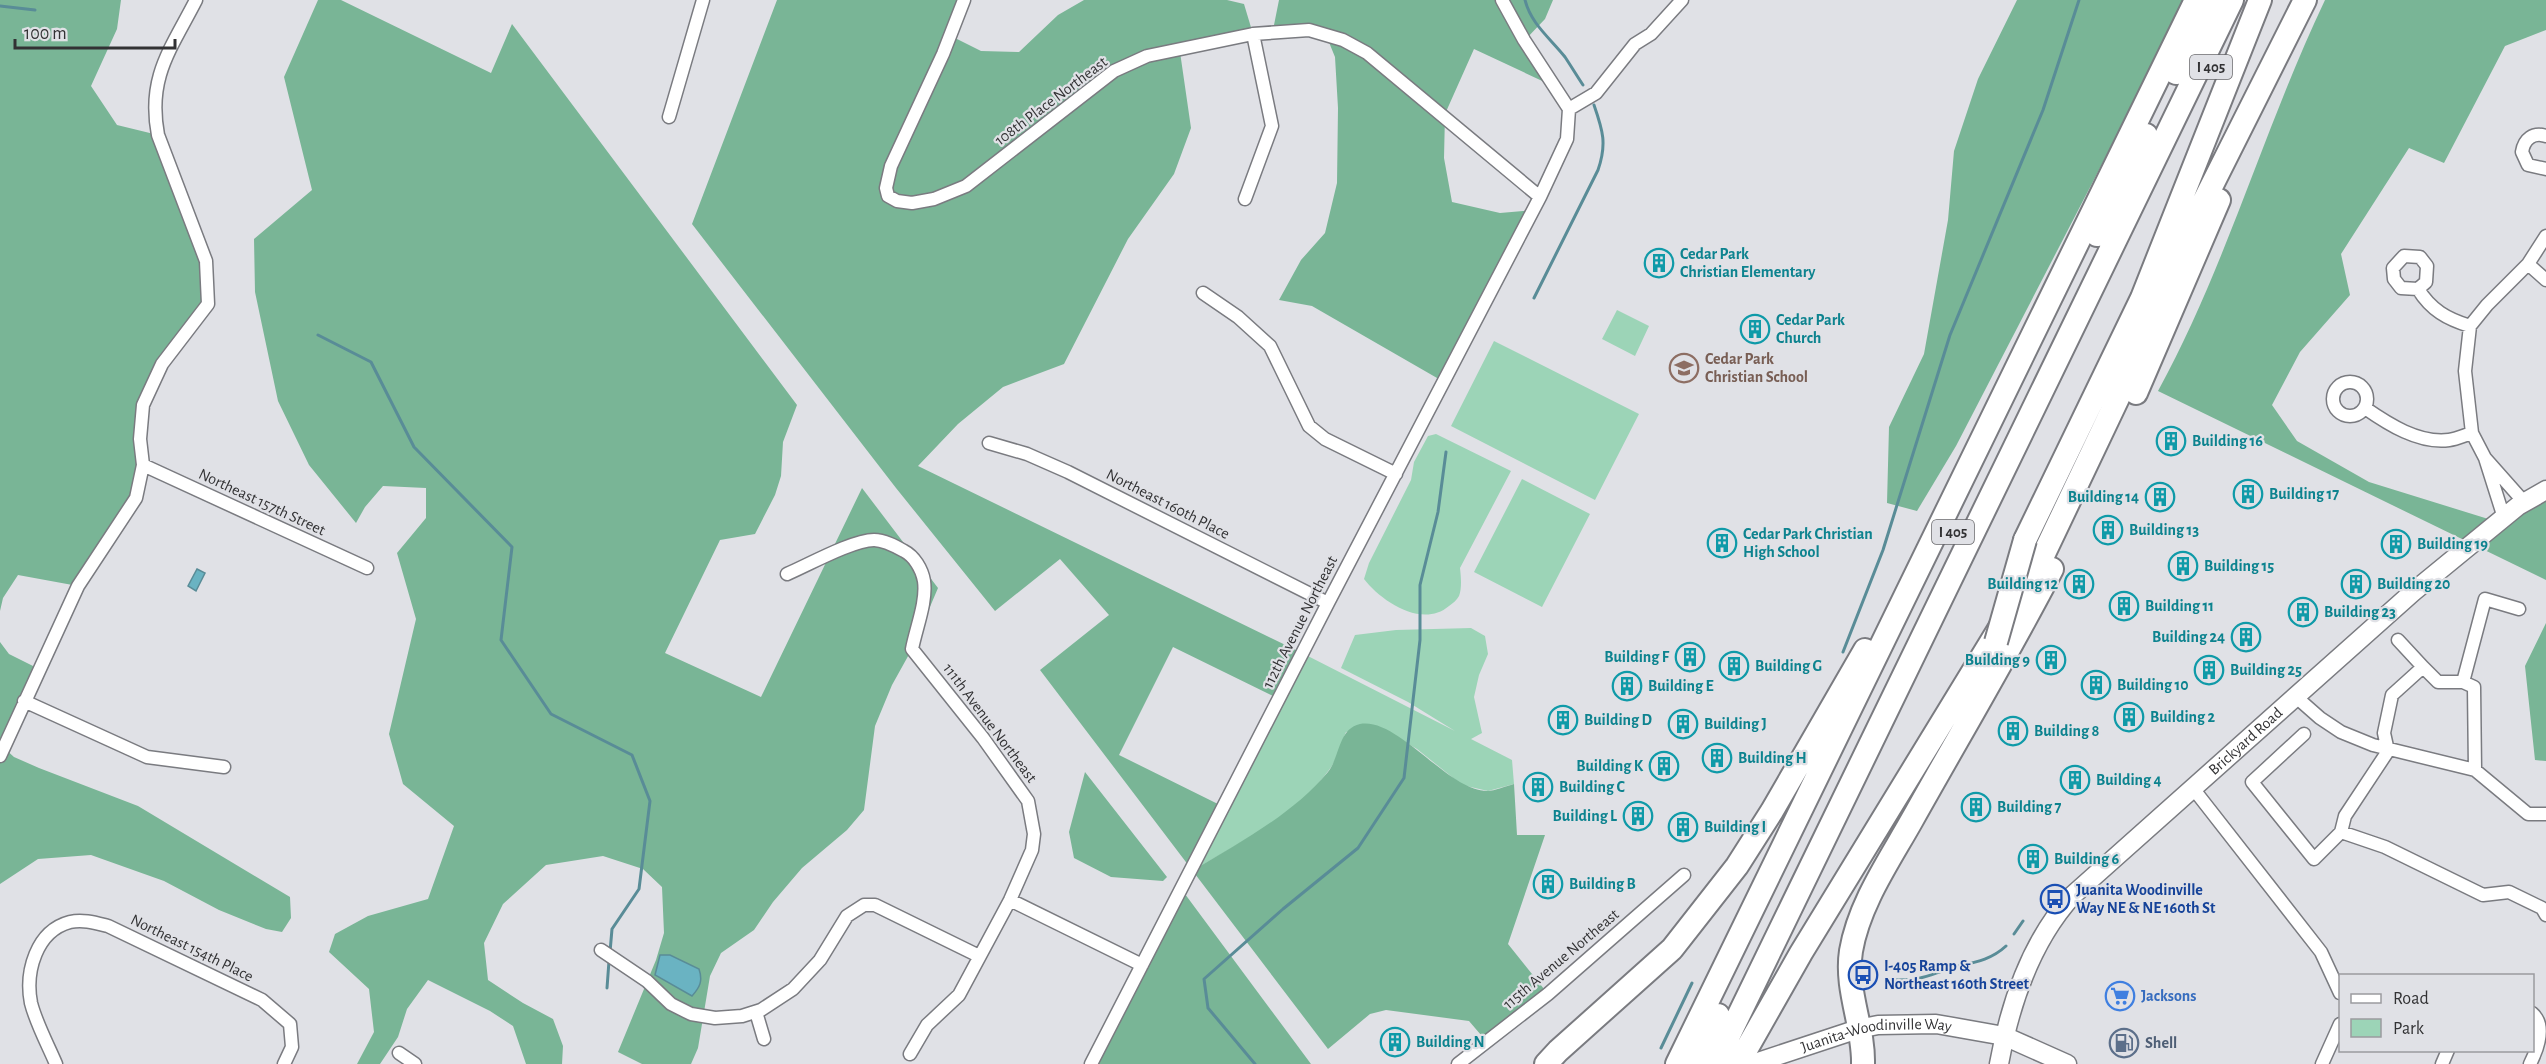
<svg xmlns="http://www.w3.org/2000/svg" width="2546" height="1064" font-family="'Alegreya Sans',sans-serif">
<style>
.green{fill:#9cd4b7}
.forest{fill:#79b596}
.water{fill:#6ab3c2;stroke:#598c97;stroke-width:1.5}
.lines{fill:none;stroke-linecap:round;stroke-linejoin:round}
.stream{stroke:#598c97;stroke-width:3}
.street-casing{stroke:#7a7b80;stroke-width:15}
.secondary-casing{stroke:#7a7b80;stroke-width:21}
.highway-casing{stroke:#7a7b80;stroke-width:26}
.street{stroke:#fff;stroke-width:12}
.secondary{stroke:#fff;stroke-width:18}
.highway{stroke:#fff;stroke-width:22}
.highway-bridge-casing{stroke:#7a7b80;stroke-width:26;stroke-linecap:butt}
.highway-bridge{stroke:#fff;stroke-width:22}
.labels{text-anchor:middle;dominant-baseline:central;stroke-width:4.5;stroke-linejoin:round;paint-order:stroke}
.shield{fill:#e0e1e6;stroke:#666669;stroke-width:1.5}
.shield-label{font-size:15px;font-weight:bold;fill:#323234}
.street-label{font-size:16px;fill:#323234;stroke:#e0e1e6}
.culture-label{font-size:16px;font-weight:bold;fill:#0d838f;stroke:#e0e1e6;text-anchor:start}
.education-label{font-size:16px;font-weight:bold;fill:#785e54;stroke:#e0e1e6;text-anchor:start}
.transit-label{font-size:16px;font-weight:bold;fill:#164399;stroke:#e0e1e6;text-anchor:start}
.shop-label{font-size:16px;font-weight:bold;fill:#366cbe;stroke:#e0e1e6;text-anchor:start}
.service-label{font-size:16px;font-weight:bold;fill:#4e5e75;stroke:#e0e1e6;text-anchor:start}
</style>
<rect width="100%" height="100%" fill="#e0e1e6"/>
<!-- green -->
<path class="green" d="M 1617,310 L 1649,326 L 1635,356 L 1602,339 Z
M 1494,341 L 1639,414 L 1595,500 L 1451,426 Z
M 1436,434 L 1511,471 L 1460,568 C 1461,577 1462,588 1459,596 C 1457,600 1453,603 1449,606 C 1422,629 1381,601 1364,579 L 1369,563 L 1411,480 L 1414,462 L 1428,436 Z
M 1522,479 L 1590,514 L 1542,607 L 1474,572 Z
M 1471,628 L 1485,636 L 1488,654 L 1479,675 L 1474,697 L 1482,733 L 1471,739 L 1512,760 L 1514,784 L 1488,791 L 1462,785 L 1417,749 L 1381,728 L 1346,732 C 1341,744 1337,760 1329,770 C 1296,816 1238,843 1191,872 L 1302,653 L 1455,731 L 1408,702 L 1341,668 L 1355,635 L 1396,630 Z"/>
<!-- forest -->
<path class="forest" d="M 0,0 L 121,0 L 117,29 L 91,86 L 117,125 L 158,135 L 206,261 L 208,304 L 143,405 L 136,498 L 78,586 L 18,575 L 3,598 L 0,611 Z
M 318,0 L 341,0 L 491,73 L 512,24 L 797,405 L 783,442 L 781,476 L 775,495 L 755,534 L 720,540 L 665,653 L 761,697 L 862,488 L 938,588 L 912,649 L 892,685 L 875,726 L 864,810 L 847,830 L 802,868 L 773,902 L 754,930 L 721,953 L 710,976 L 698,1048 L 691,1064 L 642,1064 L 618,1052 L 656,960 L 664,933 L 662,887 L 643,869 L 603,856 L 546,865 L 503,904 L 484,943 L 488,980 L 523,1003 L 553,1019 L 563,1046 L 562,1064 L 526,1064 L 513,1026 L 490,1011 L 428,980 L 407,1009 L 398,1037 L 380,1064 L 357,1064 L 374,1032 L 369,989 L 329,952 L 335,934 L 368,916 L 428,899 L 454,826 L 403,784 L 389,734 L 416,619 L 397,553 L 426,518 L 426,488 L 383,486 L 365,507 L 356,523 L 309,465 L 278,401 L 255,292 L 254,239 L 312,190 L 284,77 Z
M 777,0 L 958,0 L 947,34 L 981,51 L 1019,52 L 1058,15 L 1084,0 L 1227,0 L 1244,4 L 1253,34 L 1180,52 L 1191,128 L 1174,174 L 1128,239 L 1064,364 L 1003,387 L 958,424 L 918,466 L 1302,653 L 1279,699 L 1173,647 L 1119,755 L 1224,807 L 1192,871 C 1240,842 1292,815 1328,772 C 1340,757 1338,729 1360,724 C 1398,717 1448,791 1487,791 C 1495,791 1506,786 1514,784 L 1517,835 L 1545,835 L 1508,944 L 1548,994 L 1487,1042 L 1469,1021 L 1386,1010 L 1370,1014 L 1328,1049 L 1040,670 L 1109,615 L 1060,559 L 995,611 L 896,488 L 692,224 Z
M 1279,0 L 1553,0 L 1545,19 L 1525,40 L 1553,86 L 1474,49 L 1445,114 L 1444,158 L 1452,202 L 1500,213 L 1534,210 L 1444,382 L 1312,306 L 1279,300 L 1301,260 L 1325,233 L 1337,183 L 1338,108 L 1335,57 L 1324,30 L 1272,35 Z
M 2017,0 L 2187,0 L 1956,446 L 1917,511 L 1887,503 L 1889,427 L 1924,354 L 1948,220 L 1954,151 L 1978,79 Z
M 2325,0 L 2546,0 L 2546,30 L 2505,46 L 2444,163 L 2409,148 L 2341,254 L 2350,295 L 2300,352 L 2272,405 L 2297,441 L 2369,482 L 2498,522 L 2546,489 L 2546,580 L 2158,391 C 2226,267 2264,128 2325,0 Z
M 2546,623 L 2546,761 L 2535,760 L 2525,666 Z
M 0,642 L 9,654 L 39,669 L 4,748 L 14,757 L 39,768 L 138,806 L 290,897 L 291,918 L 282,932 L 266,929 L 219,910 L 164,881 L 91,855 L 38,859 L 0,884 Z
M 1085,772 L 1167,877 L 1163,881 L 1111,877 L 1074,858 L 1069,832 Z
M 1182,890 L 1311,1064 L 1091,1064 Z"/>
<!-- water -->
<path class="water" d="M 197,569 L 205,573 L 196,591 L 188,586 Z
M 660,955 L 670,955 L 699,969 C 703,981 700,987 692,996 L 655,975 Z"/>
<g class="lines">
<!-- stream -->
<path class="stream" d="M 1525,0 C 1531,24 1550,38 1565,57 C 1571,66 1577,76 1583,85
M 0,6 L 35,10
M 1534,298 L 1598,170 C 1607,144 1603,131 1594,105
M 318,335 L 371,362 L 414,447 L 512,547 L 501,640 L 551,714 L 632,755 L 650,801 L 639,889 L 612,929 L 610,952
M 1843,652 L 1883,550 L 1950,335 L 2043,110 L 2079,0
M 2014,934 L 2023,921
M 1894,980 C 1925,981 1931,973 1959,966 C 1977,962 1992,959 2006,946
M 607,988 L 609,961
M 1661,1048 L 1692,983
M 1255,1064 L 1208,1008 L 1204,979 L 1283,909 L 1358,848 L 1404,778 L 1420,640 L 1420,585 L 1438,512 L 1446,452"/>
<!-- street casing -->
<g class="street-casing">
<path id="street" d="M 964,0 L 943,54 L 891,166 L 886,188 L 888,196 L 897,201 L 912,203 L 934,199 L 966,186 L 1114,71 L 1147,56 L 1253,34 L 1309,30 L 1343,40 L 1367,53 L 1540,197
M 1569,109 L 1596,93 L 1635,44 L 1651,34 L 1682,0
M 669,117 L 703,0
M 2546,136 C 2533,132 2524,139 2522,152 L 2528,165 L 2546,169
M 1245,199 L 1272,126 L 1253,34
M 2528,264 L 2546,280
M 2418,289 L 2401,288 L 2394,279 L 2393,268 L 2404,256 L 2420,257 L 2427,266 L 2426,282 L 2418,289 C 2431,310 2447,319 2470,326
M 1203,293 L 1238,317 L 1270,346 L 1309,426 L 1325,439 L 1396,474
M2333 399a17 17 0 1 1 34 0a17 17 0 1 1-34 0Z
M 2365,408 C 2388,424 2419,444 2449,440 C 2457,439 2465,435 2472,433
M 989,443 L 1027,454 L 1068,472 L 1328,603
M 2485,458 L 2472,433 L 2465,371 L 2470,326 L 2487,305 L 2528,264 L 2546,236
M 143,465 L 367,568
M 2504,518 L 2485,458 L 2524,502
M 787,574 C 808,565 853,540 874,540 C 884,540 895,546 904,551 C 914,556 922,569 924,581 C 927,602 916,628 912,649 L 983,738 L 1028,801 L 1034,834 L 1032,850 L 1010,900 L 959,995 L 927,1025 L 910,1054
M 2398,640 L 2423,667
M 2295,696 L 2320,718 L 2341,732 L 2373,745 L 2475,770 L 2528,814 L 2546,814
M 24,701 L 147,757 L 224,767
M 2304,734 L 2252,782 L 2314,859 L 2341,832 L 2345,816 L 2388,751 L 2384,733 L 2392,695 L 2423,667 L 2438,682 L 2463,682
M 0,756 L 78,586 L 136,498 L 143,465 L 140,439 L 143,405 L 162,364 L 208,304 L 206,261 L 158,135 C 147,77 171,49 196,0
M 2475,770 L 2474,687 L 2463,682 L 2485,599 L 2519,609
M 2192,787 L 2321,952 L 2340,993
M 2341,832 L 2385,847 L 2483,895 L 2509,892 L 2542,908 L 2546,915
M 1010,900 L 1142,965
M 601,950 L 647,981 L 671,1004 L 691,1014 L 715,1018 L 742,1016 L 761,1010 L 793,989 L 820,960 L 847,916 L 864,905 L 875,905 L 979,956
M 756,1012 L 764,1039
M 399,1053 L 415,1064
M 56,1064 C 48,1045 36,1023 31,1003 C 25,972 36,931 70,922 C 83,919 96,923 108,926 L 262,1000 L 290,1024 L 292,1047 L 284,1064
M 1091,1064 L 1328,603 L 1540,197 L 1567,139 L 1569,109 L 1524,40 L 1502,0
M 1458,1064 L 1548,994 L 1684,875
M 2322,1064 L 2340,1024
M 2442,1064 L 2448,1050
M 2530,1064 C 2538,1048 2546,1025 2532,1013"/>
</g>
<!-- secondary casing -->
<g class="secondary-casing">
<g id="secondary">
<path id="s1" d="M 1752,1064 L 1858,1029 L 1878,1025 L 1936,1024 L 2004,1036 L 2067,1064"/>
<path id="s2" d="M 1999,1064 C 2010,1004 2031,941 2073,895 L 2413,592 L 2518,506 L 2546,490"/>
</g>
</g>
<!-- highway casing -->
<g class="highway-casing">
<path id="highway" d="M 2176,73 L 2213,0
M 2097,235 L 2146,135
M 2136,393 L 2219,200
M 2025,540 L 2142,298 L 2260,0
M 1546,1064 L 1558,1051 L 1672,949 L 1737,866 L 1772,811 L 1865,650
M 1677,1064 L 2196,0
M 1695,1064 L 1718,1015
M 1715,1064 L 2232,0
M 1738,1064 L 1801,953 L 2040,562 L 2118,398 L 2189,231 L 2305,0
M 1863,1064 C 1864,1026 1845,990 1851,951 C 1859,904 1889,861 1912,820 C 1959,736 2008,654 2052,569"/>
</g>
<!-- street -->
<use href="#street" class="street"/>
<!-- secondary -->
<use href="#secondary" class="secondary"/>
<!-- highway -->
<use href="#highway" class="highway"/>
<!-- highway-bridge casing -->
<g class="highway-bridge-casing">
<path id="highway-bridge" d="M 1996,642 L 2025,540"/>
</g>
<!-- highway-bridge -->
<use href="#highway-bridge" class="highway-bridge"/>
</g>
<!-- icons -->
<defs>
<g id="building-ring" transform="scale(1.5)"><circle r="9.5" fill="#e0e1e6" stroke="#0f9aa8" stroke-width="1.5"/><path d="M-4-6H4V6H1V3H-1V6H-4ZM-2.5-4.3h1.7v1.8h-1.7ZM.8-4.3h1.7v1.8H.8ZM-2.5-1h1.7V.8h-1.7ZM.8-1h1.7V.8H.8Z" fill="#0f9aa8"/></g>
<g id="school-ring" transform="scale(1.5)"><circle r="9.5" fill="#e0e1e6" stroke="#8d6e63" stroke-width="1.5"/><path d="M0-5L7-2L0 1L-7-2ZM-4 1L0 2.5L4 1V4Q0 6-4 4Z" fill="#8d6e63"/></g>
<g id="bus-ring" transform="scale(1.5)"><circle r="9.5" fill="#e0e1e6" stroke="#1a4fb4" stroke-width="1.5"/><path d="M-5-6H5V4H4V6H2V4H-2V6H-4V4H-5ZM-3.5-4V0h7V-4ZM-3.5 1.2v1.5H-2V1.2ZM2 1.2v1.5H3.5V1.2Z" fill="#1a4fb4"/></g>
<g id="supermarket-ring" transform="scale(1.5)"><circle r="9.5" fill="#e0e1e6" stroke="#3f7fe0" stroke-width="1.5"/><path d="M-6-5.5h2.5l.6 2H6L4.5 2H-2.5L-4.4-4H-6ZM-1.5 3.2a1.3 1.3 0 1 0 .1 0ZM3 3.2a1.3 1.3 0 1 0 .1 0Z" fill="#3f7fe0"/></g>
<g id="fuel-ring" transform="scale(1.5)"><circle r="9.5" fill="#e0e1e6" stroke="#5c6f8a" stroke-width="1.5"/><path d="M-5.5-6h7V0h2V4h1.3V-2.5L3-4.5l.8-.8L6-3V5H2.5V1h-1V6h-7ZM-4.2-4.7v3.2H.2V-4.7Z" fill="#5c6f8a"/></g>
</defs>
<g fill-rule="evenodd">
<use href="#building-ring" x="1659" y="263"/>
<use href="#building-ring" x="1755" y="329"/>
<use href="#school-ring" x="1684" y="368"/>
<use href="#building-ring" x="2171" y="441"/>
<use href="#building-ring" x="2248" y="494"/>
<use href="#building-ring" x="2160" y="497"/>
<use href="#building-ring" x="2108" y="530"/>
<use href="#building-ring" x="1722" y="543"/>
<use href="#building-ring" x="2396" y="544"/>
<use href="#building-ring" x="2183" y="566"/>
<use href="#building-ring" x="2079" y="584"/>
<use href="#building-ring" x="2356" y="584"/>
<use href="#building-ring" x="2124" y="606"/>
<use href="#building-ring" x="2303" y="612"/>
<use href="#building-ring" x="2246" y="637"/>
<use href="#building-ring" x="1690" y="657"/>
<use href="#building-ring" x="2051" y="660"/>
<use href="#building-ring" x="1734" y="666"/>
<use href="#building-ring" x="2209" y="670"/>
<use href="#building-ring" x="2096" y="685"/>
<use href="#building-ring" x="1627" y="686"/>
<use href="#building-ring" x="2129" y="717"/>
<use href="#building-ring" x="1563" y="720"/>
<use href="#building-ring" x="1683" y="724"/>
<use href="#building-ring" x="2013" y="731"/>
<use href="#building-ring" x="1717" y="758"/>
<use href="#building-ring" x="1664" y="766"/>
<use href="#building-ring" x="2075" y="780"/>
<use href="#building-ring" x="1538" y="787"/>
<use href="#building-ring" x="1976" y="807"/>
<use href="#building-ring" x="1638" y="816"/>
<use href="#building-ring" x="1683" y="827"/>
<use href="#building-ring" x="2033" y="859"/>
<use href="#building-ring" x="1548" y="884"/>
<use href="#bus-ring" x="2055" y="899"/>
<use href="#bus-ring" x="1863" y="975"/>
<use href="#supermarket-ring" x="2120" y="996"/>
<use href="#building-ring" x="1395" y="1042"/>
<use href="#fuel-ring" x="2124" y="1043"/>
</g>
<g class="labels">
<!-- shield labels -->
<g class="shield">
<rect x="2190" y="55" width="42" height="24" rx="4.5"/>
<rect x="1932" y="520" width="42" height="24" rx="4.5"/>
</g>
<g class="shield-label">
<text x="2211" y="67">I 405</text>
<text x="1953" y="532">I 405</text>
</g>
<!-- street labels -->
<g class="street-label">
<text transform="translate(1051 101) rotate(-37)">108th Place Northeast</text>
<text transform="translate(262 502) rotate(25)">Northeast 157th Street</text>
<text transform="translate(1168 504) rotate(27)">Northeast 160th Place</text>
<text transform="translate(1300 622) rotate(-63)">112th Avenue Northeast</text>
<text transform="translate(990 723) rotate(53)">111th Avenue Northeast</text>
<text stroke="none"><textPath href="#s2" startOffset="418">Brickyard Road</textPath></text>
<text transform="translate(192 948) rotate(26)">Northeast 154th Place</text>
<text transform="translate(1561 959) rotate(-40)">115th Avenue Northeast</text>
<text stroke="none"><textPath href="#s1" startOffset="129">Juanita-Woodinville Way</textPath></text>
</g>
<!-- culture labels -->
<g class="culture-label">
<text x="1680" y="254">Cedar Park<tspan x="1680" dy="18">Christian Elementary</tspan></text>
<text x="1776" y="320">Cedar Park<tspan x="1776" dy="18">Church</tspan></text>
<text x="2192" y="441">Building 16</text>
<text x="2269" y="494">Building 17</text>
<text x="2139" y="497" text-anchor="end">Building 14</text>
<text x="2129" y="530">Building 13</text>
<text x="1743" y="534">Cedar Park Christian<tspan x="1743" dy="18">High School</tspan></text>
<text x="2417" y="544">Building 19</text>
<text x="2204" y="566">Building 15</text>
<text x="2058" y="584" text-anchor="end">Building 12</text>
<text x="2377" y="584">Building 20</text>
<text x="2145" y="606">Building 11</text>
<text x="2324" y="612">Building 23</text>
<text x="2225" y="637" text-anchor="end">Building 24</text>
<text x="1669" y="657" text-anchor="end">Building F</text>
<text x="2030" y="660" text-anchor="end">Building 9</text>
<text x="1755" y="666">Building G</text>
<text x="2230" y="670">Building 25</text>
<text x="2117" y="685">Building 10</text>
<text x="1648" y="686">Building E</text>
<text x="2150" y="717">Building 2</text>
<text x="1584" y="720">Building D</text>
<text x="1704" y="724">Building J</text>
<text x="2034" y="731">Building 8</text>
<text x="1738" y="758">Building H</text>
<text x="1643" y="766" text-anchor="end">Building K</text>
<text x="2096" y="780">Building 4</text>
<text x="1559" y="787">Building C</text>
<text x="1997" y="807">Building 7</text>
<text x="1617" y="816" text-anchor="end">Building L</text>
<text x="1704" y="827">Building I</text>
<text x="2054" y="859">Building 6</text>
<text x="1569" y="884">Building B</text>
<text x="1416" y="1042">Building N</text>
</g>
<!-- education labels -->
<g class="education-label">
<text x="1705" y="359">Cedar Park<tspan x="1705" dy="18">Christian School</tspan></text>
</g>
<!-- transit labels -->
<g class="transit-label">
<text x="2076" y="890">Juanita Woodinville<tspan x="2076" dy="18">Way NE &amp; NE 160th St</tspan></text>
<text x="1884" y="966">I-405 Ramp &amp;<tspan x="1884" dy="18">Northeast 160th Street</tspan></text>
</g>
<!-- shop labels -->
<g class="shop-label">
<text x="2141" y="996">Jacksons</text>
</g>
<!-- service labels -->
<g class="service-label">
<text x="2145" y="1043">Shell</text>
</g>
</g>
<!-- legend -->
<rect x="2339" y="974" width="195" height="78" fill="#e0e1e6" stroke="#9a9b9f" stroke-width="1.5"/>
<rect x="2351" y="994" width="30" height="9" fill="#ffffff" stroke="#9a9b9f" stroke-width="1.5"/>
<text x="2393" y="1004" font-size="18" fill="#323234">Road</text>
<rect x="2351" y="1019" width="30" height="18" fill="#9cd4b7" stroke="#9a9b9f" stroke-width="1.5"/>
<text x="2393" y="1034" font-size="18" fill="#323234">Park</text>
<!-- scale -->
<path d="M15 39v9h160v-9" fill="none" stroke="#323234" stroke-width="3"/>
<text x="24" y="39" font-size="18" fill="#323234" stroke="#e0e1e6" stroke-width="4.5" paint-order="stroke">100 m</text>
</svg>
